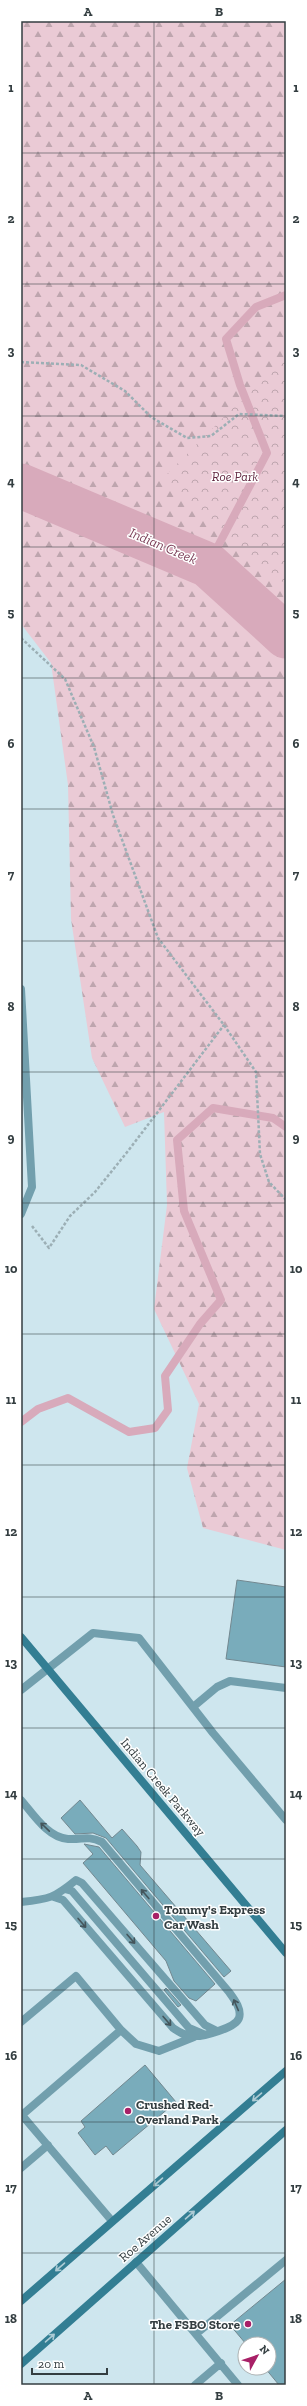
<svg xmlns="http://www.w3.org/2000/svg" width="307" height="2406" font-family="'Zilla Slab',serif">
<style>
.forest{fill:url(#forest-firs)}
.park{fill:url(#park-crowns)}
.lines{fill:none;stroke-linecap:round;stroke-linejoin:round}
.stream{stroke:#d8aabb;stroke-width:8}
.river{stroke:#d8aabb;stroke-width:45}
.building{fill:#79acbb;stroke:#738890}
.path{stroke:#9cafb5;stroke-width:2.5;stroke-dasharray:3 2;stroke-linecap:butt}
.lane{stroke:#729fad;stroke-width:8}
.secondary{stroke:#337e93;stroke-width:8}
.oneway{stroke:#44565c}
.oneway2{stroke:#adcbd4}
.grid{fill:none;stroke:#343e41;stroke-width:1;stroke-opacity:0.55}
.poi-dot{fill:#a82067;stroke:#fff;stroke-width:1.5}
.labels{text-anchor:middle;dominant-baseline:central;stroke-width:3;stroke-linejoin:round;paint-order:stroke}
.park-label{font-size:13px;font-style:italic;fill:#602740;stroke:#fff}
.street-label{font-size:13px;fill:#343e41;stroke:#fff}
.poi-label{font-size:13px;font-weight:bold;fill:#343e41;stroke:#fff;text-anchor:start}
.water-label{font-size:14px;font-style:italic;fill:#7e425b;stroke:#fff}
.neatline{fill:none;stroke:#343e41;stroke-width:1.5}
.grid-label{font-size:13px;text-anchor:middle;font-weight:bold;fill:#343e41}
</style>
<defs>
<pattern id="forest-firs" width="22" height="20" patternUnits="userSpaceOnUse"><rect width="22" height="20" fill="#eacad5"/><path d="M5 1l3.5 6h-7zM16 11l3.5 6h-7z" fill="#bea5ae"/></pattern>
<pattern id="park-crowns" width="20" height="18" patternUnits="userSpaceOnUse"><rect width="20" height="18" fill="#eacad5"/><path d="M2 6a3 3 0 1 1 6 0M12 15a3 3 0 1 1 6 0" fill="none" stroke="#bea5ae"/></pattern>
</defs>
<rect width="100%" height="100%" fill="#cee6ee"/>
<!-- forest -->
<path class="forest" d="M 21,21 L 286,21 L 286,1550 L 203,1528 L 187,1468 L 199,1404 L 154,1309 L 167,1205 L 164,1112 L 125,1127 L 92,1058 L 71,919 L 68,785 L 51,663 L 21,624 Z"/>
<!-- park -->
<path class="park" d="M 286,360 L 286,585 L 161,480 L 254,387 Z"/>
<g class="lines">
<!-- stream -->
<path class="stream" d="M 208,565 L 267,453 L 240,385 L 226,339 L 256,307 L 286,295
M 21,1422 L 38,1409 L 68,1398 L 129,1432 L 155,1428 L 168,1410 L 165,1376 L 200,1324 L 221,1300 L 184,1211 L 177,1140 L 213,1108 L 273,1118 L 286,1127"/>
<!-- river -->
<path class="river" d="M 21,486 L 208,565 L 286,636"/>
</g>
<!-- building -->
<path class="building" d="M 237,1580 L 286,1587 L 286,1667 L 226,1659 Z
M 80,1800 L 112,1838 L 122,1829 L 137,1846 L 141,1852 L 140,1865 L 231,1971 L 224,1977 L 106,1838 L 93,1833 L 75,1834 L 61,1818 Z
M 84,1844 L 99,1847 L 215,1984 L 196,2001 L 189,1998 L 174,1981 L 166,1961 L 83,1863 L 93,1854 Z
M 166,1988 L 181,2005 L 178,2007 L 164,1990 Z
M 145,2065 L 176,2102 L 113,2155 L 106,2146 L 95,2155 L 78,2133 L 85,2127 L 81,2121 Z
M 286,2279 L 286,2385 L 279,2385 L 265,2368 L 269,2368 L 269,2344 L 246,2344 L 230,2325 Z"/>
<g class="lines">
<!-- path -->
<path class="path" d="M 21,362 L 81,365 L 125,391 L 151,417 L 187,438 L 211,436 L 239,414 L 286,416
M 21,638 L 65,679 L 94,747 L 113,815 L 158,938 L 224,1025 L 256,1072 L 260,1154 L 269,1182 L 286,1200
M 32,1226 L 49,1248 L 70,1216 L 95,1192 L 128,1151 L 224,1025"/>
<!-- lane -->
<path class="lane" d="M 21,989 L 32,1187 L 21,1214
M 21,1690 L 93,1633 L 139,1638 L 213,1733 L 286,1820
M 193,1707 L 217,1687 L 230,1681 L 286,1688
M 21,1800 C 33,1814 48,1838 68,1839 C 84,1840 86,1835 102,1842 L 229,1992 C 234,1999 242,2009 239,2018 C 236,2028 202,2037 193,2036 C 185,2036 179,2032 173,2028 L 63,1900 L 54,1897
M 65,1889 L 72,1891 L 189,2028 L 203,2034
M 21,1902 C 50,1899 54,1898 76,1880 L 82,1883 L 205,2025 L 217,2031
M 21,2022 L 76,1976 L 121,2030 L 22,2115
M 121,2030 L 136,2044 L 159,2051 L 194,2037
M 21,2114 L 112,2221
M 21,2168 L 48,2145
M 136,2262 L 238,2385
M 196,2334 L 286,2260
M 195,2385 L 221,2363"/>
<!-- secondary -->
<path class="secondary" d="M 21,1637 L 286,1953
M 21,2301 L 286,2071
M 21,2364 L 286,2130"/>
</g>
<!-- one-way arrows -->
<defs><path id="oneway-shaft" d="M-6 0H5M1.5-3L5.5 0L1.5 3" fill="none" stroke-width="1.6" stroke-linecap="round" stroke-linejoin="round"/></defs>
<g class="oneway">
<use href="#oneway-shaft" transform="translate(45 1827) rotate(-136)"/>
<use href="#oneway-shaft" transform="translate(145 1894) rotate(-130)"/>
<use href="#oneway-shaft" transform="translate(82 1923) rotate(49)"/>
<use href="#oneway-shaft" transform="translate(131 1939) rotate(49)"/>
<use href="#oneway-shaft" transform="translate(236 2005) rotate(-113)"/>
<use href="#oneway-shaft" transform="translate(167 2021) rotate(49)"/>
</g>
<g class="oneway2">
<use href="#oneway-shaft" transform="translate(257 2097) rotate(139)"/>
<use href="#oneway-shaft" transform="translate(158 2182) rotate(139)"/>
<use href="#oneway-shaft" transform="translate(190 2215) rotate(-41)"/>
<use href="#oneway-shaft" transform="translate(60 2267) rotate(139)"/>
<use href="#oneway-shaft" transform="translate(50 2338) rotate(-41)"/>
</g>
<!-- grid -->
<path class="grid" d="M 154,21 L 154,2385M 21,153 L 286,153M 21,284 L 286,284M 21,416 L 286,416M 21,547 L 286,547M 21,678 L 286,678M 21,809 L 286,809M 21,941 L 286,941M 21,1072 L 286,1072M 21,1203 L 286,1203M 21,1334 L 286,1334M 21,1465 L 286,1465M 21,1597 L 286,1597M 21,1728 L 286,1728M 21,1859 L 286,1859M 21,1990 L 286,1990M 21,2122 L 286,2122M 21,2253 L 286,2253"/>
<!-- markers -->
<g class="poi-dot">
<circle cx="156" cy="1916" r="4"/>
<circle cx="128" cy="2111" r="4"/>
<circle cx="248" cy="2324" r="4"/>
</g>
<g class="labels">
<!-- park labels -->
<g class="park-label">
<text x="235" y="476">Roe Park</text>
</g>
<!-- street labels -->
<g class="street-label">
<text transform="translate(163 1787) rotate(50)">Indian Creek Parkway</text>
<text transform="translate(145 2238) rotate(-41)">Roe Avenue</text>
</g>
<!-- poi labels -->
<g class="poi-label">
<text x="164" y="1909">Tommy's Express<tspan x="164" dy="15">Car Wash</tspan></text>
<text x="136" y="2104">Crushed Red-<tspan x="136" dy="15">Overland Park</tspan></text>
<text x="240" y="2324" text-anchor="end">The FSBO Store</text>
</g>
<!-- water labels -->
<g class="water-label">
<text transform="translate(163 546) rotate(23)">Indian Creek</text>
</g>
</g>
<!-- border -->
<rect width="307" height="2406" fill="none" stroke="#ffffff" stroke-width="44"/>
<!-- north arrow -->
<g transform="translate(257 2356) rotate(50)"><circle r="19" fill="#ffffff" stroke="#aeb2b3"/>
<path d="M0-3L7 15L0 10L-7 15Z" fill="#a82067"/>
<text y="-6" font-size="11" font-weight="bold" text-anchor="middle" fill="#343e41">N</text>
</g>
<!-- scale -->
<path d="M32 2368v6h75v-6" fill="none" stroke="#343e41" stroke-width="2"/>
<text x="38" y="2368" font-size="12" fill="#343e41" stroke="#ffffff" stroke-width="3" paint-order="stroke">20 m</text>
<rect x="22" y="22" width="263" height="2362" class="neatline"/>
<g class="grid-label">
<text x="88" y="16">A</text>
<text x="219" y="16">B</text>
<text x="11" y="92">1</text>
<text x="296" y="92">1</text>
<text x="11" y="223">2</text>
<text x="296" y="223">2</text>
<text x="11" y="355">3</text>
<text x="296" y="355">3</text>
<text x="11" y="486">4</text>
<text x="296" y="486">4</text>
<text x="11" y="617">5</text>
<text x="296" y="617">5</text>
<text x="11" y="748">6</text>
<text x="296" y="748">6</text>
<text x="11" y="879">7</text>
<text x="296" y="879">7</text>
<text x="11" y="1011">8</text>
<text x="296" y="1011">8</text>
<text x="11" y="1142">9</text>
<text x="296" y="1142">9</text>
<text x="11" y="1273">10</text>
<text x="296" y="1273">10</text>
<text x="11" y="1404">11</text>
<text x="296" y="1404">11</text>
<text x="11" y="1536">12</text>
<text x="296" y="1536">12</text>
<text x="11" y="1667">13</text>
<text x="296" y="1667">13</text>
<text x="11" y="1798">14</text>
<text x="296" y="1798">14</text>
<text x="11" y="1929">15</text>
<text x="296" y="1929">15</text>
<text x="11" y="2060">16</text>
<text x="296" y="2060">16</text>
<text x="11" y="2192">17</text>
<text x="296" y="2192">17</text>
<text x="11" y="2323">18</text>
<text x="296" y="2323">18</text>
<text x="88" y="2400">A</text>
<text x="219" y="2400">B</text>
</g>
</svg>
